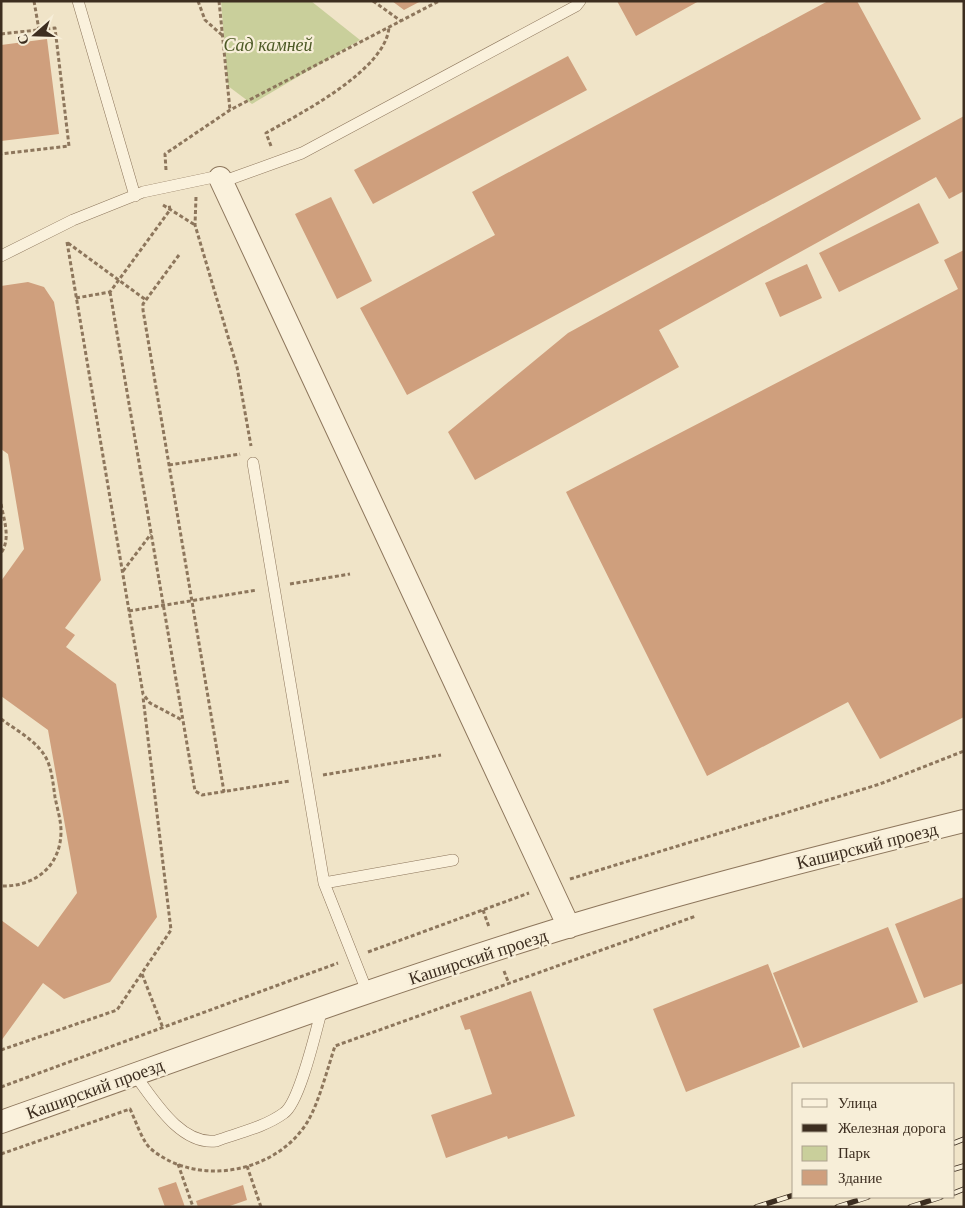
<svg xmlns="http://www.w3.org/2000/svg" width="965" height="1208" font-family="'Times New Roman',serif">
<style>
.green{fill:#c9cf9b}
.building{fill:#cf9f7d}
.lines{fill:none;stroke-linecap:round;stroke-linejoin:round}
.service-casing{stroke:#8d765c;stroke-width:12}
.minor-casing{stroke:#8d765c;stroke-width:24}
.path{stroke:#8d765c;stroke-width:3;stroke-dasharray:4 2.5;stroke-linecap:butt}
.service{stroke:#faf1dc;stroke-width:11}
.minor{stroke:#faf1dc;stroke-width:22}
.rail-casing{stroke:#3d2e20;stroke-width:5.5}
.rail{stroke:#f7eed8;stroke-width:4;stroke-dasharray:11;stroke-linecap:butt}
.labels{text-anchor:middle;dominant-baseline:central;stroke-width:4.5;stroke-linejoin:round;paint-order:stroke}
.park-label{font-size:18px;font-style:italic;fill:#4d5a26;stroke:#f7eed8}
.street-label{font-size:18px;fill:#3d2e20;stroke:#f7eed8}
</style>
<rect width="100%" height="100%" fill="#f0e4c8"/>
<!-- green -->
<path class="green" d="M 221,1 L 311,1 L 360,40 L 252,104 L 228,86 Z"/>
<!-- building -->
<path class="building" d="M 392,1 L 421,1 L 404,10 Z
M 617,1 L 699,1 L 636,36 Z
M 828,1 L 857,1 L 921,119 L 407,395 L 360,308 L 495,235 L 472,192 Z
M 47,39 L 59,134 L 1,141 L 1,45 Z
M 568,56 L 587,90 L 373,204 L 354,170 Z
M 964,116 L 964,191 L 949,199 L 936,177 L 659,330 L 679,367 L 475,480 L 448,432 L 568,333 Z
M 331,197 L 372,281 L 337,299 L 295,214 Z
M 919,203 L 939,243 L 839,292 L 819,253 Z
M 964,250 L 964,717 L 880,759 L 848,702 L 707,776 L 566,492 L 958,289 L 944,260 Z
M 807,264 L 822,298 L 780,317 L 765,283 Z
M 28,282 L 44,287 L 54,302 L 101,580 L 65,628 L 75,635 L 66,647 L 116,684 L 157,917 L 110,982 L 64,999 L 43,983 L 1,1041 L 1,920 L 38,947 L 77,893 L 48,730 L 1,696 L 1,581 L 24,549 L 8,454 L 1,449 L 1,286 Z
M 964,897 L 964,983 L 924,998 L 895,924 Z
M 888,927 L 918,1002 L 803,1048 L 773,973 Z
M 768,964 L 800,1047 L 686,1092 L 653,1009 Z
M 531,991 L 575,1116 L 508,1139 L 507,1136 L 446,1158 L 431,1115 L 492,1094 L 470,1029 L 465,1030 L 460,1016 Z
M 176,1182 L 185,1207 L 165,1207 L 158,1188 Z
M 243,1185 L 247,1200 L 227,1207 L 198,1207 L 196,1201 Z"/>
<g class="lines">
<!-- service casing -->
<g class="service-casing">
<path id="service" d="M 78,1 L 135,196
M 1,256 L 73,220 L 143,192 L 214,177 L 230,179 L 302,153 L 576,6 L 580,1
M 253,463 L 324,883 L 368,994
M 324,883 L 453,860
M 135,1075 C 154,1100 180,1145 216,1141 C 238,1133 265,1127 284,1113 C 300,1102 316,1030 322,1009"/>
</g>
<!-- minor casing -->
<g class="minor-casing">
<path id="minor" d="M 220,178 L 569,927
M 1,1122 C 186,1057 370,988 557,930 C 692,889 827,855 964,821"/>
</g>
<!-- path -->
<path class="path" d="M 34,1 L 39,30
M 198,1 L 205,20 L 222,35
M 219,1 L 230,110
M 373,1 L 401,21
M 1,34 L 55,28 L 69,146 L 1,154
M 271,146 L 266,133 C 301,113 386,70 389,27
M 166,170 L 165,154 L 230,110 L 439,1
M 196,197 L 195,225 L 237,367 L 251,446
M 163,205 L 195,225
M 67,242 L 143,694 L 150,703 L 182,720
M 68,243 L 146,300
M 179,255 L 143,304 L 143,310 L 224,792
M 110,292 L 195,791 L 202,795 L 290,781
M 76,298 L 110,292 L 170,210 L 169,204
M 169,465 L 240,454
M 1,504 C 4,520 11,539 1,553
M 123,571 L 151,534
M 290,584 L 350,574
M 129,611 L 257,590
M 1,719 C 16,730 35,740 45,756 C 52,768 53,784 55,797 C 57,808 61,820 61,831 C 61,867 34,887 1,886
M 323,775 L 441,755
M 570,879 L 880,784 L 964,751
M 483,910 L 489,927
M 368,952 L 529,893
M 504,971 L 509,984
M 142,974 L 163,1028
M 1,1050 L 117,1010 L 171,930 L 143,697
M 1,1087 L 338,963
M 1,1154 L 130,1109 C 135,1119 143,1143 151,1149 C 198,1188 277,1173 308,1121 C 319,1102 328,1067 335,1046 L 696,916
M 178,1164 L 193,1207
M 247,1166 L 261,1207"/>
<!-- service -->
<use href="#service" class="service"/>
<!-- minor -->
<use href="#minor" class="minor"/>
<!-- rail casing -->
<g class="rail-casing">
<path id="rail" d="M 954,1143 L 964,1139
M 954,1169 L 964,1166
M 954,1193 L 964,1189
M 756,1207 L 794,1195
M 837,1207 L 868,1197
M 910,1207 L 941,1197"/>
</g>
<!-- rail -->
<use href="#rail" class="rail"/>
</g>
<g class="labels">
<!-- park labels -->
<g class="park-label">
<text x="268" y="45">Сад камней</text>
</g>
<!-- street labels -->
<g class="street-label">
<text transform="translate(867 846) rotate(-14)">Каширский проезд</text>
<text transform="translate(478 957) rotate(-18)">Каширский проезд</text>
<text transform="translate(95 1089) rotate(-20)">Каширский проезд</text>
</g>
</g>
<!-- border -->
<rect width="965" height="1208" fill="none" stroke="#3d2e20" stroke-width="5"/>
<!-- legend -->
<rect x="792" y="1083" width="162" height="115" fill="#f7eed8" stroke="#ada18e"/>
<rect x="802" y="1099" width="25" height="8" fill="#faf1dc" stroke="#ada18e"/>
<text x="838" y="1108" font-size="15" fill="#3d2e20">Улица</text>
<rect x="802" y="1124" width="25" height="8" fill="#3d2e20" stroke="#ada18e"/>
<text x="838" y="1133" font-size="15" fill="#3d2e20">Железная дорога</text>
<rect x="802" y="1146" width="25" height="15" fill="#c9cf9b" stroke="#ada18e"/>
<text x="838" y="1158" font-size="15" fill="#3d2e20">Парк</text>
<rect x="802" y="1170" width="25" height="15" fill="#cf9f7d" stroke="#ada18e"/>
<text x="838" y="1183" font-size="15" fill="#3d2e20">Здание</text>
<!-- north arrow -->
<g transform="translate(35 35) rotate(250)" stroke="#f7eed8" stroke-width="4" paint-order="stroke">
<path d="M0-4L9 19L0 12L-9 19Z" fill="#3d2e20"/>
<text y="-8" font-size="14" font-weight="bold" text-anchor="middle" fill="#3d2e20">С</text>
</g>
</svg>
